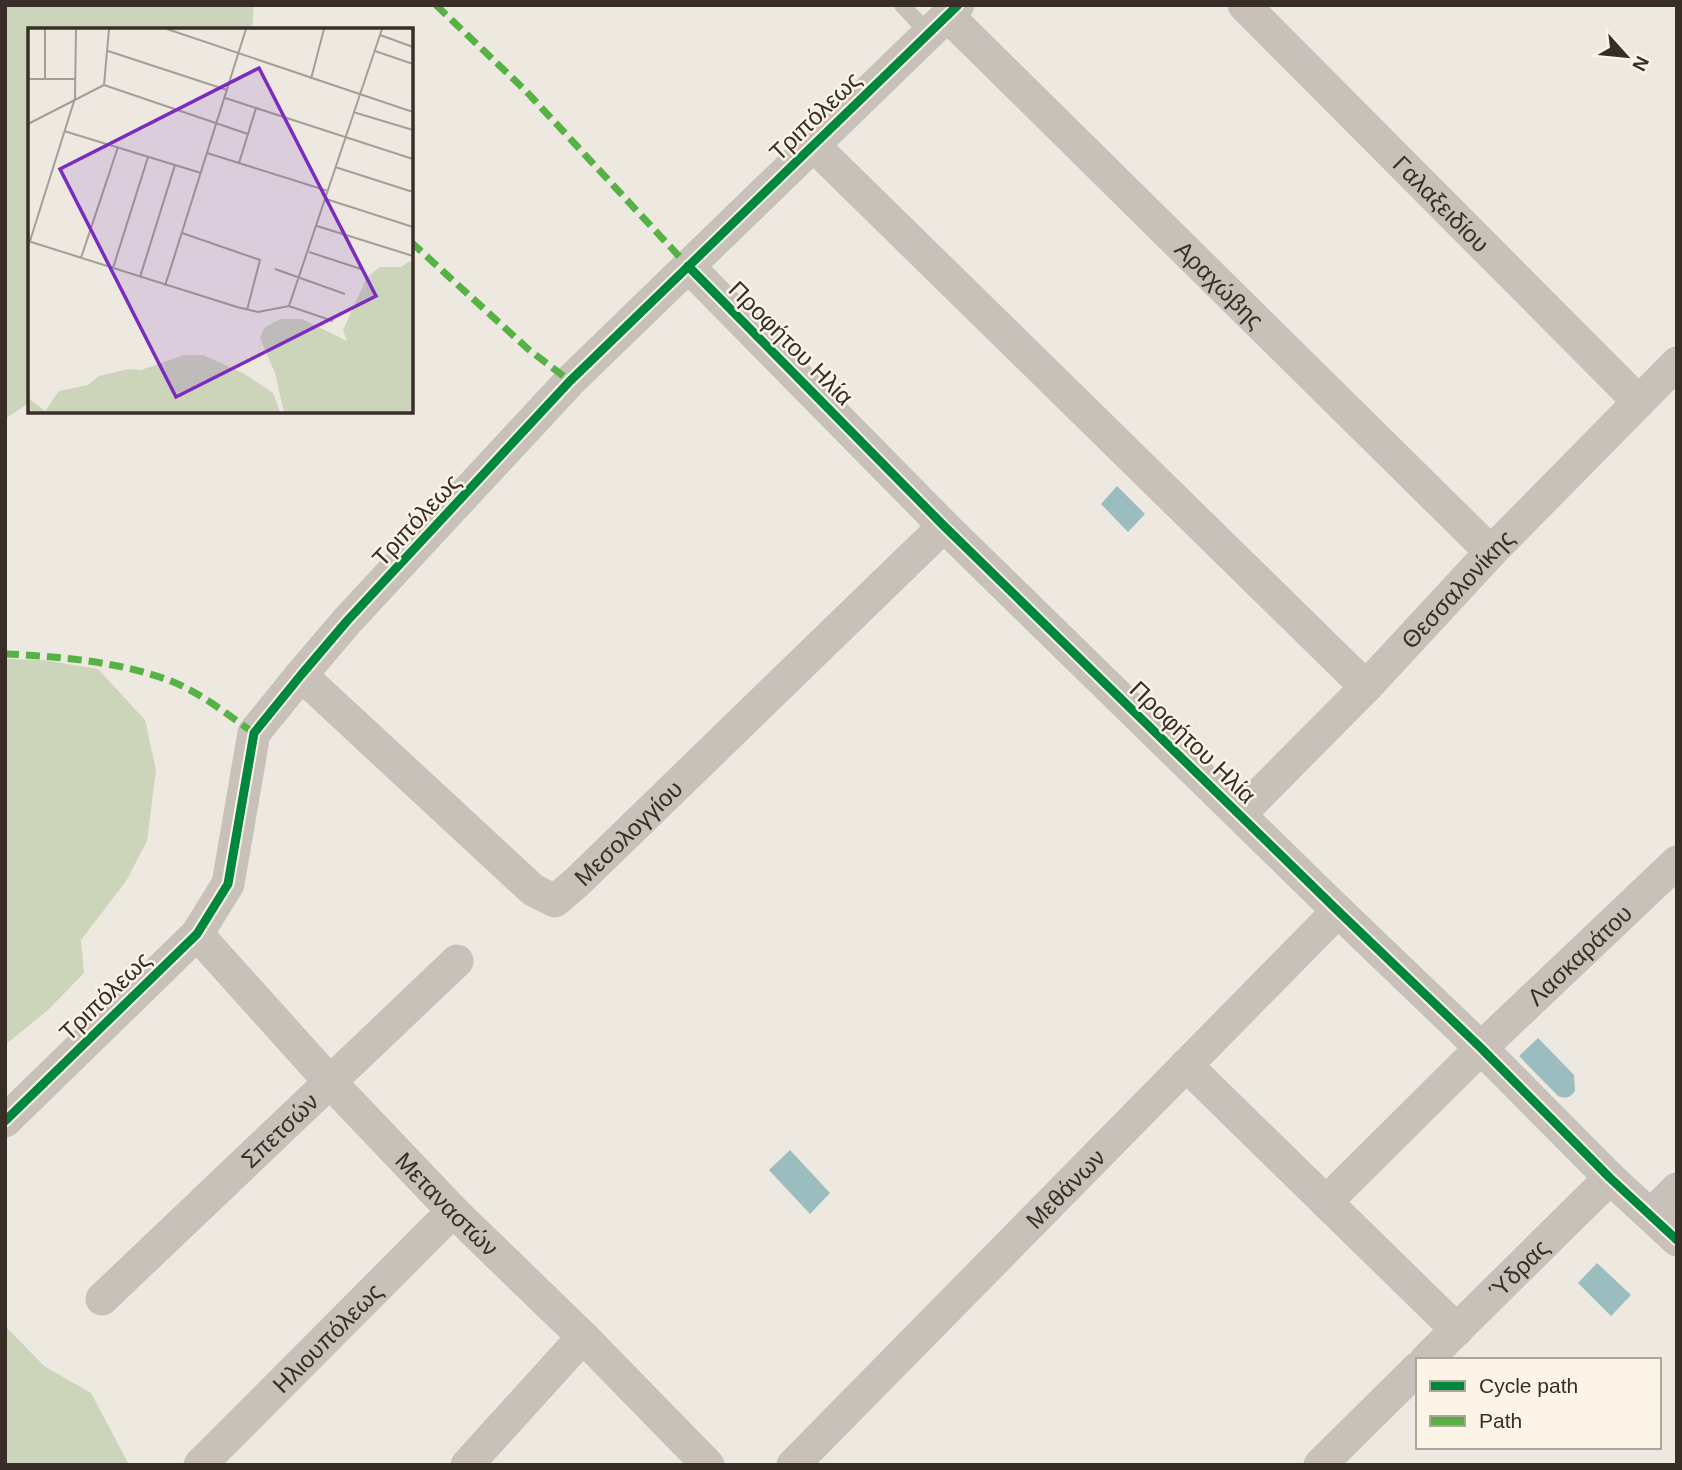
<svg xmlns="http://www.w3.org/2000/svg" width="1682" height="1470" font-family="Helvetica,sans-serif">
<style>
.green{fill:#ccd4ba}
.water{fill:#9bbdc0}
.lines{fill:none;stroke-linecap:round;stroke-linejoin:round}
.service{stroke:#c7c1b9;stroke-width:16}
.minor{stroke:#c7c1b9;stroke-width:33}
.quiet{stroke:#56b245;stroke-width:7;stroke-dasharray:14 7;stroke-linecap:butt}
.cycleway-casing{stroke:#fbf4e7;stroke-width:13}
.cycleway{stroke:#00873e;stroke-width:9}
.labels{text-anchor:middle;dominant-baseline:central;stroke-width:5;stroke-linejoin:round;paint-order:stroke}
.street-label{font-size:24px;fill:#382e27;stroke:#fbf4e7}
.inset-road{fill:none;stroke:#a59e97;stroke-width:2}
.view{fill:#7b2cbf;fill-opacity:0.15;stroke:#7b2cbf;stroke-width:3.5}
.inset-edge{fill:none;stroke:#382e27;stroke-width:3.5}
</style>
<rect width="100%" height="100%" fill="#ede9e1"/>
<!-- green -->
<path class="green" d="M 5,5 L 254,5 L 252,30 L 30,30 L 30,402 L 5,419 Z
M 5,659 L 42,660 L 98,669 L 145,720 L 156,770 L 147,841 L 126,881 L 81,940 L 84,973 L 49,1009 L 5,1045 Z
M 5,1326 L 44,1366 L 91,1393 L 129,1465 L 5,1465 Z"/>
<!-- water -->
<path class="water" d="M 1117,486 L 1145,514 L 1128,532 L 1101,504 Z
M 1538,1038 L 1574,1075 L 1575,1091 C 1570,1098 1566,1099 1558,1096 L 1519,1056 Z
M 790,1150 L 830,1193 L 810,1214 L 769,1170 Z
M 1597,1263 L 1631,1295 L 1611,1316 L 1578,1283 Z"/>
<g class="lines">
<!-- service -->
<path class="service" d="M 902,5 L 929,34"/>
<!-- minor -->
<g class="minor">
<path id="s1" d="M 1244,5 L 1639,402"/>
<path id="s2" d="M 948,16 L 1491,552"/>
<path d="M 813,145 L 1366,687"/>
<path d="M 688,266 L 944,526 L 1338,911 L 1481,1048 L 1610,1178 L 1677,1240"/>
<path id="s3" d="M 301,675 L 533,890 L 555,901 L 577,882 L 944,526"/>
<path id="s4" d="M 1240,814 L 1366,687 L 1491,552 L 1677,363"/>
<path id="s5" d="M 197,934 L 331,1083 L 453,1211 L 583,1337 L 708,1465"/>
<path d="M 1186,1065 L 1457,1330"/>
<path d="M 5,1121 L 197,934 L 228,884 L 254,733 L 301,675 L 347,621 L 570,381 L 958,5"/>
<path id="s6" d="M 1326,1202 L 1481,1048 L 1677,862"/>
<path d="M 1651,1215 L 1677,1189"/>
<path id="s7" d="M 102,1299 L 457,961"/>
<path id="s8" d="M 1426,1360 L 1610,1178"/>
<path id="s9" d="M 200,1465 L 453,1211"/>
<path d="M 467,1465 L 583,1337"/>
<path id="s10" d="M 793,1465 L 1338,911"/>
<path d="M 1320,1465 L 1418,1368"/>
</g>
<!-- quiet -->
<path class="quiet" d="M 436,5 L 525,90 L 688,266
M 411,242 L 528,349 L 570,381
M 5,654 C 58,656 121,662 171,681 C 201,693 228,715 254,733"/>
<!-- cycleway casing -->
<g class="cycleway-casing">
<path id="cycleway" d="M 688,266 L 944,526 L 1338,911 L 1481,1048 L 1610,1178 L 1677,1240
M 5,1121 L 197,934 L 228,884 L 254,733 L 301,675 L 347,621 L 570,381 L 958,5"/>
</g>
<!-- cycleway -->
<use href="#cycleway" class="cycleway"/>
</g>
<g class="labels">
<!-- street labels -->
<g class="street-label">
<text transform="translate(815 116) rotate(-44)">Τριπόλεως</text>
<text stroke="none"><textPath href="#s1" startOffset="280">Γαλαξειδίου</textPath></text>
<text stroke="none"><textPath href="#s2" startOffset="382">Αραχώβης</textPath></text>
<text transform="translate(791 343) rotate(45)">Προφήτου Ηλία</text>
<text transform="translate(416 520) rotate(-47)">Τριπόλεως</text>
<text stroke="none"><textPath href="#s4" startOffset="313">Θεσσαλονίκης</textPath></text>
<text transform="translate(1193 742) rotate(44)">Προφήτου Ηλία</text>
<text stroke="none"><textPath href="#s3" startOffset="441">Μεσολογγίου</textPath></text>
<text stroke="none"><textPath href="#s6" startOffset="354">Λασκαράτου</textPath></text>
<text transform="translate(105 996) rotate(-44)">Τριπόλεως</text>
<text stroke="none"><textPath href="#s7" startOffset="245">Σπετσών</textPath></text>
<text stroke="none"><textPath href="#s10" startOffset="388">Μεθάνων</textPath></text>
<text stroke="none"><textPath href="#s5" startOffset="368">Μεταναστών</textPath></text>
<text stroke="none"><textPath href="#s8" startOffset="130">Ύδρας</textPath></text>
<text stroke="none"><textPath href="#s9" startOffset="180">Ηλιουπόλεως</textPath></text>
</g>
</g>
<!-- overview -->
<g transform="translate(28 28)">
<rect width="385" height="385" fill="#ede9e1"/>
<path d="M 380,234 L 385,234 L 385,384 L 256,384 L 247,345 L 232,310 L 236,300 L 252,291 L 274,291 L 319,313 L 315,302 L 339,249 L 352,239 L 373,239 ZM 156,327 L 175,327 L 215,345 L 245,365 L 252,384 L 0,384 L 0,370 L 17,383 L 31,363 L 60,357 L 71,348 L 100,341 L 113,342 Z" fill="#ccd4ba"/>
<path class="inset-road" d="M 17,1 L 17,51M 139,1 L 385,84M 352,7 L 385,19M 80,23 L 199,62M 347,23 L 385,36M 0,51 L 47,51M 283,51 L 296,1M 76,57 L 220,106M 197,70 L 385,131M 325,84 L 385,102M 0,96 L 76,57 L 81,1M 36,103 L 173,145M 179,125 L 300,163M 211,135 L 228,80M 307,139 L 385,164M 298,171 L 385,199M 289,198 L 385,228M 154,205 L 232,232 L 219,282M 0,213 L 209,279 L 230,284 L 261,278 L 305,293M 2,213 L 47,70 L 48,1M 281,224 L 333,241M 53,230 L 90,119M 85,240 L 120,129M 247,241 L 317,266M 112,249 L 147,137M 137,258 L 218,1M 261,278 L 354,1"/>
<path class="view" d="M 231,40 L 348,268 L 148,369 L 32,141 Z"/>
<rect width="385" height="385" class="inset-edge"/>
</g>
<!-- border -->
<rect width="1682" height="1470" fill="none" stroke="#382e27" stroke-width="14"/>
<!-- legend -->
<rect x="1416" y="1358" width="245" height="91" fill="#fbf4e7" stroke="#ada59a" stroke-width="2"/>
<rect x="1430" y="1381" width="35" height="10" fill="#00873e" stroke="#ada59a" stroke-width="2"/>
<text x="1479" y="1393" font-size="21" fill="#382e27">Cycle path</text>
<rect x="1430" y="1416" width="35" height="10" fill="#56b245" stroke="#ada59a" stroke-width="2"/>
<text x="1479" y="1428" font-size="21" fill="#382e27">Path</text>
<!-- north arrow -->
<g transform="translate(1626 56) rotate(117)" stroke="#fbf4e7" stroke-width="5" paint-order="stroke">
<path d="M0-5L12 26L0 18L-12 26Z" fill="#382e27"/>
<text y="-10" font-size="19" font-weight="bold" text-anchor="middle" fill="#382e27">N</text>
</g>
</svg>
